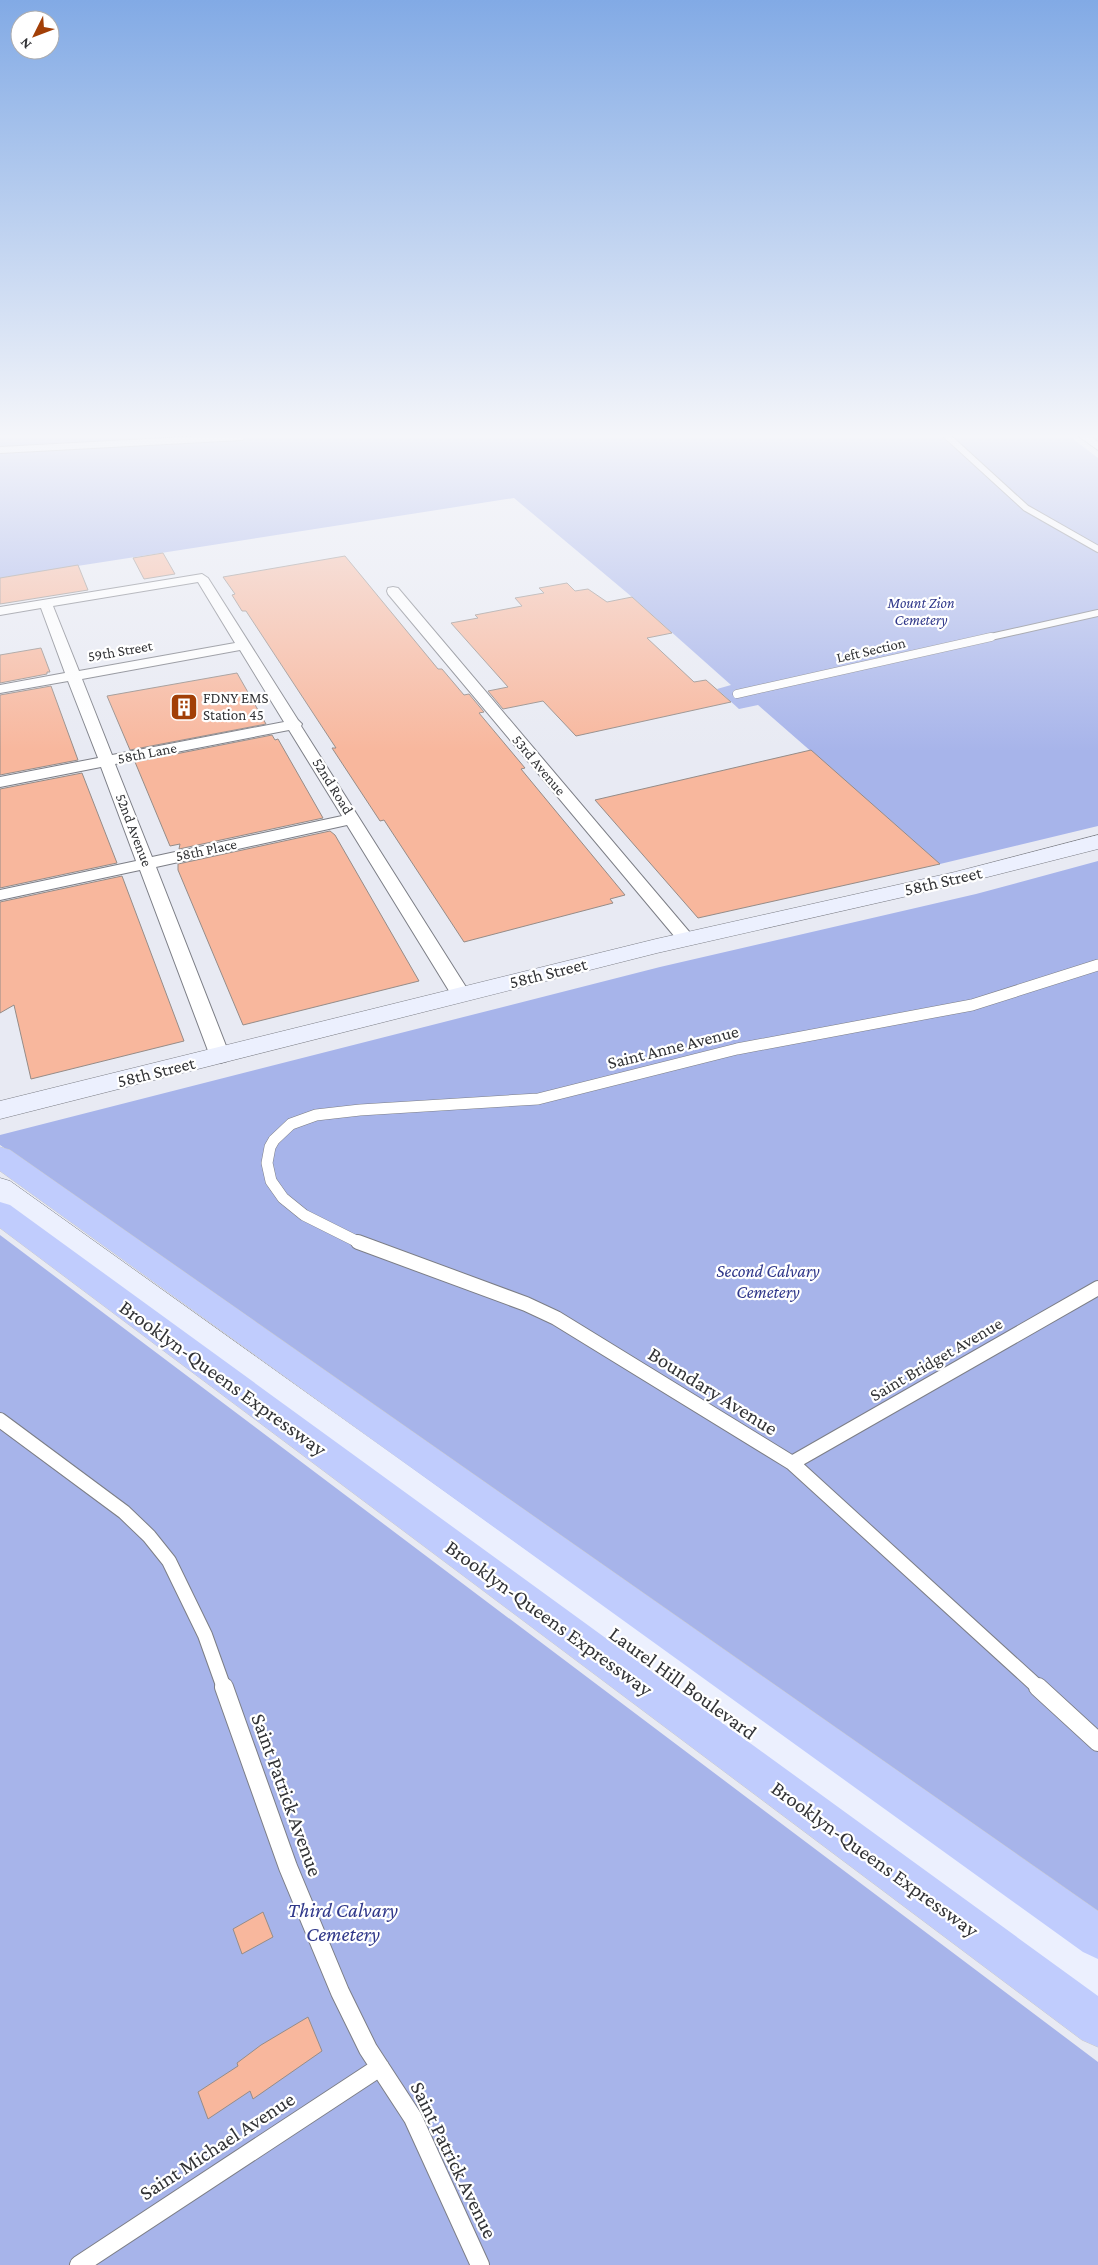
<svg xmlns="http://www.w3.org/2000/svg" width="1098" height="2265" font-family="'Crimson Pro',serif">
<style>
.green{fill:#a7b4ea}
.building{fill:#f8b79d;stroke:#958c88}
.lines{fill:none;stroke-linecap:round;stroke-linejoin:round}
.lane-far4-casing{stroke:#7c7e86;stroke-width:8}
.lane-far3-casing{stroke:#7c7e86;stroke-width:9}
.lane-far2-casing{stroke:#7c7e86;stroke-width:12}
.lane-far1-casing{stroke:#7c7e86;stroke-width:16}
.lane-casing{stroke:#7c7e86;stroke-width:20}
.street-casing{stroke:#7c7e86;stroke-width:2}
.secondary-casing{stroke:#7c7e86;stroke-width:1}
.highway-casing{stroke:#cacacb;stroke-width:1}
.lane-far4{stroke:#fff;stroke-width:6}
.lane-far3{stroke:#fff;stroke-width:8}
.lane-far2{stroke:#fff;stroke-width:11}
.lane-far1{stroke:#fff;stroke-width:14}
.lane{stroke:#fff;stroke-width:18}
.street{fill:#fff;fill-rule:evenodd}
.secondary{fill:#ecf0fe;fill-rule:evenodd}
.highway{fill:#c0ccfd;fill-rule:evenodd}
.labels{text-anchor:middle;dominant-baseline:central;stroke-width:4.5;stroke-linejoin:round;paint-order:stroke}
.far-park-label{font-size:15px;font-style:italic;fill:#30388a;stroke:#fff}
.far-street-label{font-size:15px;fill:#323336;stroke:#fff}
.far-poi-label{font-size:15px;fill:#323336;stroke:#fff;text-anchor:start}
.street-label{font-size:18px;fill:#323336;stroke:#fff}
.park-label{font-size:18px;font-style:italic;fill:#30388a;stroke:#fff}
.near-street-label{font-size:21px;fill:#323336;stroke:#fff}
.near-park-label{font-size:21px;font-style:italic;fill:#30388a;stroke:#fff}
</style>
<rect width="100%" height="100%" fill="#e8eaf3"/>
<!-- green -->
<path class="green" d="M 0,435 L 1068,435 L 1098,458 L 1098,826 L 940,864 L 758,705 L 739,709 L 717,689 L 731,685 L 632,597 L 514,498 L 0,578 Z
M 1098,861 L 1098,1916 L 0,1145 L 0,1135 L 660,967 L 976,894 Z
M 0,1235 L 1098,2062 L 1098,2265 L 0,2265 Z"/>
<!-- building -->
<path class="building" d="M 163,553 L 175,574 L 144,579 L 133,558 Z
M 345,556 L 438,669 L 442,669 L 464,695 L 469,694 L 484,712 L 479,713 L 525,768 L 521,769 L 625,895 L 610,899 L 613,903 L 464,942 L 384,820 L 380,821 L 332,748 L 336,748 L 246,611 L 242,611 L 232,595 L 235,594 L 223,577 Z
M 78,565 L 88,590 L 0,604 L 0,578 Z
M 567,583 L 575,591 L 588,589 L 607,602 L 632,597 L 672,633 L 647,638 L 694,682 L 706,680 L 731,702 L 576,736 L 543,701 L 503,709 L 488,691 L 508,687 L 451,623 L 478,618 L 475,615 L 522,606 L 515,598 L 544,593 L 539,588 Z
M 41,648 L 50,672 L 47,672 L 47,674 L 0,683 L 0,655 Z
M 237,673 L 266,724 L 130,750 L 107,696 Z
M 51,686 L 78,760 L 0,775 L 0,695 Z
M 272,735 L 275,740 L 278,739 L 323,818 L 179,849 L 180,844 L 170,846 L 135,762 Z
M 811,750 L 940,864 L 698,918 L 595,800 Z
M 82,773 L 117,863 L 0,888 L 0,789 Z
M 330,831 L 335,835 L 419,981 L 243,1025 L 178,870 L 178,864 Z
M 122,876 L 184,1041 L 31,1079 L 14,1005 L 0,1013 L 0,902 Z
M 263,1912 L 273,1937 L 242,1954 L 233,1929 Z
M 308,2017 L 322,2051 L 253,2099 L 250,2091 L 208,2119 L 198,2092 L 238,2066 L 237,2063 L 261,2045 Z"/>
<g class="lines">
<!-- lane-far4 casing -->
<g class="lane-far4-casing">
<path id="lane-far4" d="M 946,435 L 1026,508 L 1098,549
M 0,450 L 241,437 L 241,435
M 986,638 L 1098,613"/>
</g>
<!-- lane-far3 casing -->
<g class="lane-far3-casing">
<path id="lane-far3" d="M 737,694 L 991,637"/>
</g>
<!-- lane-far2 casing -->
<g class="lane-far2-casing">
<path id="lane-far2" d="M 362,1244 L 304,1215 L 283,1198 L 271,1181 L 267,1163 L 270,1147 L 274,1140 L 291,1124 L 316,1115 L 360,1110 L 538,1099 L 737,1049 L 972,1005 L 1098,965"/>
</g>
<!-- lane-far1 casing -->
<g class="lane-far1-casing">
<path id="lane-far1" d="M 358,1242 L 526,1304 L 556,1318 L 792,1463 L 1039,1688
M 0,1420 L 124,1512 L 149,1536 L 169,1561 L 205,1635 L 224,1688
M 792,1463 L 1098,1288"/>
</g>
<!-- lane casing -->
<g class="lane-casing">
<path id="lane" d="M 224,1687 L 288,1867 L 340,1992 L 368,2049 L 413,2118 L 480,2265
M 1038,1687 L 1098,1742
M 79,2265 L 380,2067"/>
</g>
<!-- street casing -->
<g class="street-casing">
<path id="street" d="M 1077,435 L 1089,435 L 1098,442 L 1098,450 Z
M 202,574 L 208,578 L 298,720 L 302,724 L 301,726 L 471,995 L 468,999 L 461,1001 L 454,999 L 347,825 L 156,867 L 230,1056 L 227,1061 L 220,1063 L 213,1061 L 210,1056 L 140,870 L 0,900 L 0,890 L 136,861 L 101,767 L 0,787 L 0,777 L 98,758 L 68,681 L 0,693 L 0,685 L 65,673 L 41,608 L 0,615 L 0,607 ZM 198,582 L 235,643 L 79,671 L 53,606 ZM 240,650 L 284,722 L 112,755 L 82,679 ZM 289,730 L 342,816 L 152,857 L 115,764 Z
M 393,587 L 398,588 L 692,935 L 695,939 L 692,943 L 686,944 L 680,943 L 388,594 L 387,591 L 388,588 Z"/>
</g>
<!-- secondary casing -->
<g class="secondary-casing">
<path id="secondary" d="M 1098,835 L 1098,849 L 956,885 L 657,953 L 0,1119 L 0,1101 L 656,939 L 955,872 Z
M 0,1178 L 10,1181 L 1098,1958 L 1098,2007 L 1082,2001 L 0,1203 Z"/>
</g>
<!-- highway casing -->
<g class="highway-casing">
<path id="highway" d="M 0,1147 L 10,1150 L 1098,1911 L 1098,1959 L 1083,1952 L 0,1171 Z
M 0,1202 L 10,1205 L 1098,1996 L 1098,2047 L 1082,2040 L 0,1228 Z"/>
</g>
<!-- lane-far4 -->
<use href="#lane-far4" class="lane-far4"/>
<!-- lane-far3 -->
<use href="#lane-far3" class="lane-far3"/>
<!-- lane-far2 -->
<use href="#lane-far2" class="lane-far2"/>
<!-- lane-far1 -->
<use href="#lane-far1" class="lane-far1"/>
<!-- lane -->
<use href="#lane" class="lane"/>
<!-- street -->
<use href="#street" class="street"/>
<!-- secondary -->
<use href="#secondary" class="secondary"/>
<!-- highway -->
<use href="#highway" class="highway"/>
</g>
<!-- sky -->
<linearGradient id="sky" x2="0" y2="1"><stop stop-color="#82aae5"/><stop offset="0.58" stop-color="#f5f6fa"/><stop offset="1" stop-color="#f5f6fa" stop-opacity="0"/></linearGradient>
<rect width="1098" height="752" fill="url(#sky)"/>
<!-- icons -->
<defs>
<g id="building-square" transform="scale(1.4375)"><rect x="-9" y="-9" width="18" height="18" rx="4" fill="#a23f07" stroke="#fff"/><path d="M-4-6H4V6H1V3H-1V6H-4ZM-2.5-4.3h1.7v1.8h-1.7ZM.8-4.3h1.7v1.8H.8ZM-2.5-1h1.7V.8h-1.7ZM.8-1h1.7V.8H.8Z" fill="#fff"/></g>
</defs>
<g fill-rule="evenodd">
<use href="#building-square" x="184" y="707"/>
</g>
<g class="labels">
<!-- far-park labels -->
<g class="far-park-label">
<text x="921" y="603">Mount Zion<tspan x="921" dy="17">Cemetery</tspan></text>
</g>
<!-- far-street labels -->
<g class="far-street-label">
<text transform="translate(871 650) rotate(-13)">Left Section</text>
<text transform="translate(120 651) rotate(-10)">59th Street</text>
<text transform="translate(147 753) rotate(-11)">58th Lane</text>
<text transform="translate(539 765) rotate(50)">53rd Avenue</text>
<text transform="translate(333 786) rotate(58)">52nd Road</text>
<text transform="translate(134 830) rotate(69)">52nd Avenue</text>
<text transform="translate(206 850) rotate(-12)">58th Place</text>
</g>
<!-- far-poi labels -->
<g class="far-poi-label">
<text x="203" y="698">FDNY EMS<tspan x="203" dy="17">Station 45</tspan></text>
</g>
<!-- street labels -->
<g class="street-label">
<text transform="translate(943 881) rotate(-13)">58th Street</text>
<text transform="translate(548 973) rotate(-14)">58th Street</text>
<text transform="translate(673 1047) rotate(-14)">Saint Anne Avenue</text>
<text transform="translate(156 1072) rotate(-14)">58th Street</text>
<text transform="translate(936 1359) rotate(-30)">Saint Bridget Avenue</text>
</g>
<!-- park labels -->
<g class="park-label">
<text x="768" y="1271">Second Calvary<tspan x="768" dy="21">Cemetery</tspan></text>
</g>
<!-- near-street labels -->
<g class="near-street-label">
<text transform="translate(223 1378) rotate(36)">Brooklyn-Queens Expressway</text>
<text transform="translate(713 1391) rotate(32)">Boundary Avenue</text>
<text transform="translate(549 1618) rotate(36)">Brooklyn-Queens Expressway</text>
<text transform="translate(683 1683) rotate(36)">Laurel Hill Boulevard</text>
<text transform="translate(287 1795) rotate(70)">Saint Patrick Avenue</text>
<text transform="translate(875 1859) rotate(36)">Brooklyn-Queens Expressway</text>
<text transform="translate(217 2146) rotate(-33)">Saint Michael Avenue</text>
<text transform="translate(454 2160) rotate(64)">Saint Patrick Avenue</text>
</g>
<!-- near-park labels -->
<g class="near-park-label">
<text x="343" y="1910">Third Calvary<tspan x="343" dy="24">Cemetery</tspan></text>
</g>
</g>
<!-- north arrow -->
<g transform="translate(35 35) rotate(228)"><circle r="24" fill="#ffffff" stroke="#adadaf"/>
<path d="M0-4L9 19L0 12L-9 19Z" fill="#a23f07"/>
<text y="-8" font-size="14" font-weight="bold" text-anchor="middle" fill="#323336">N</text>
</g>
</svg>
